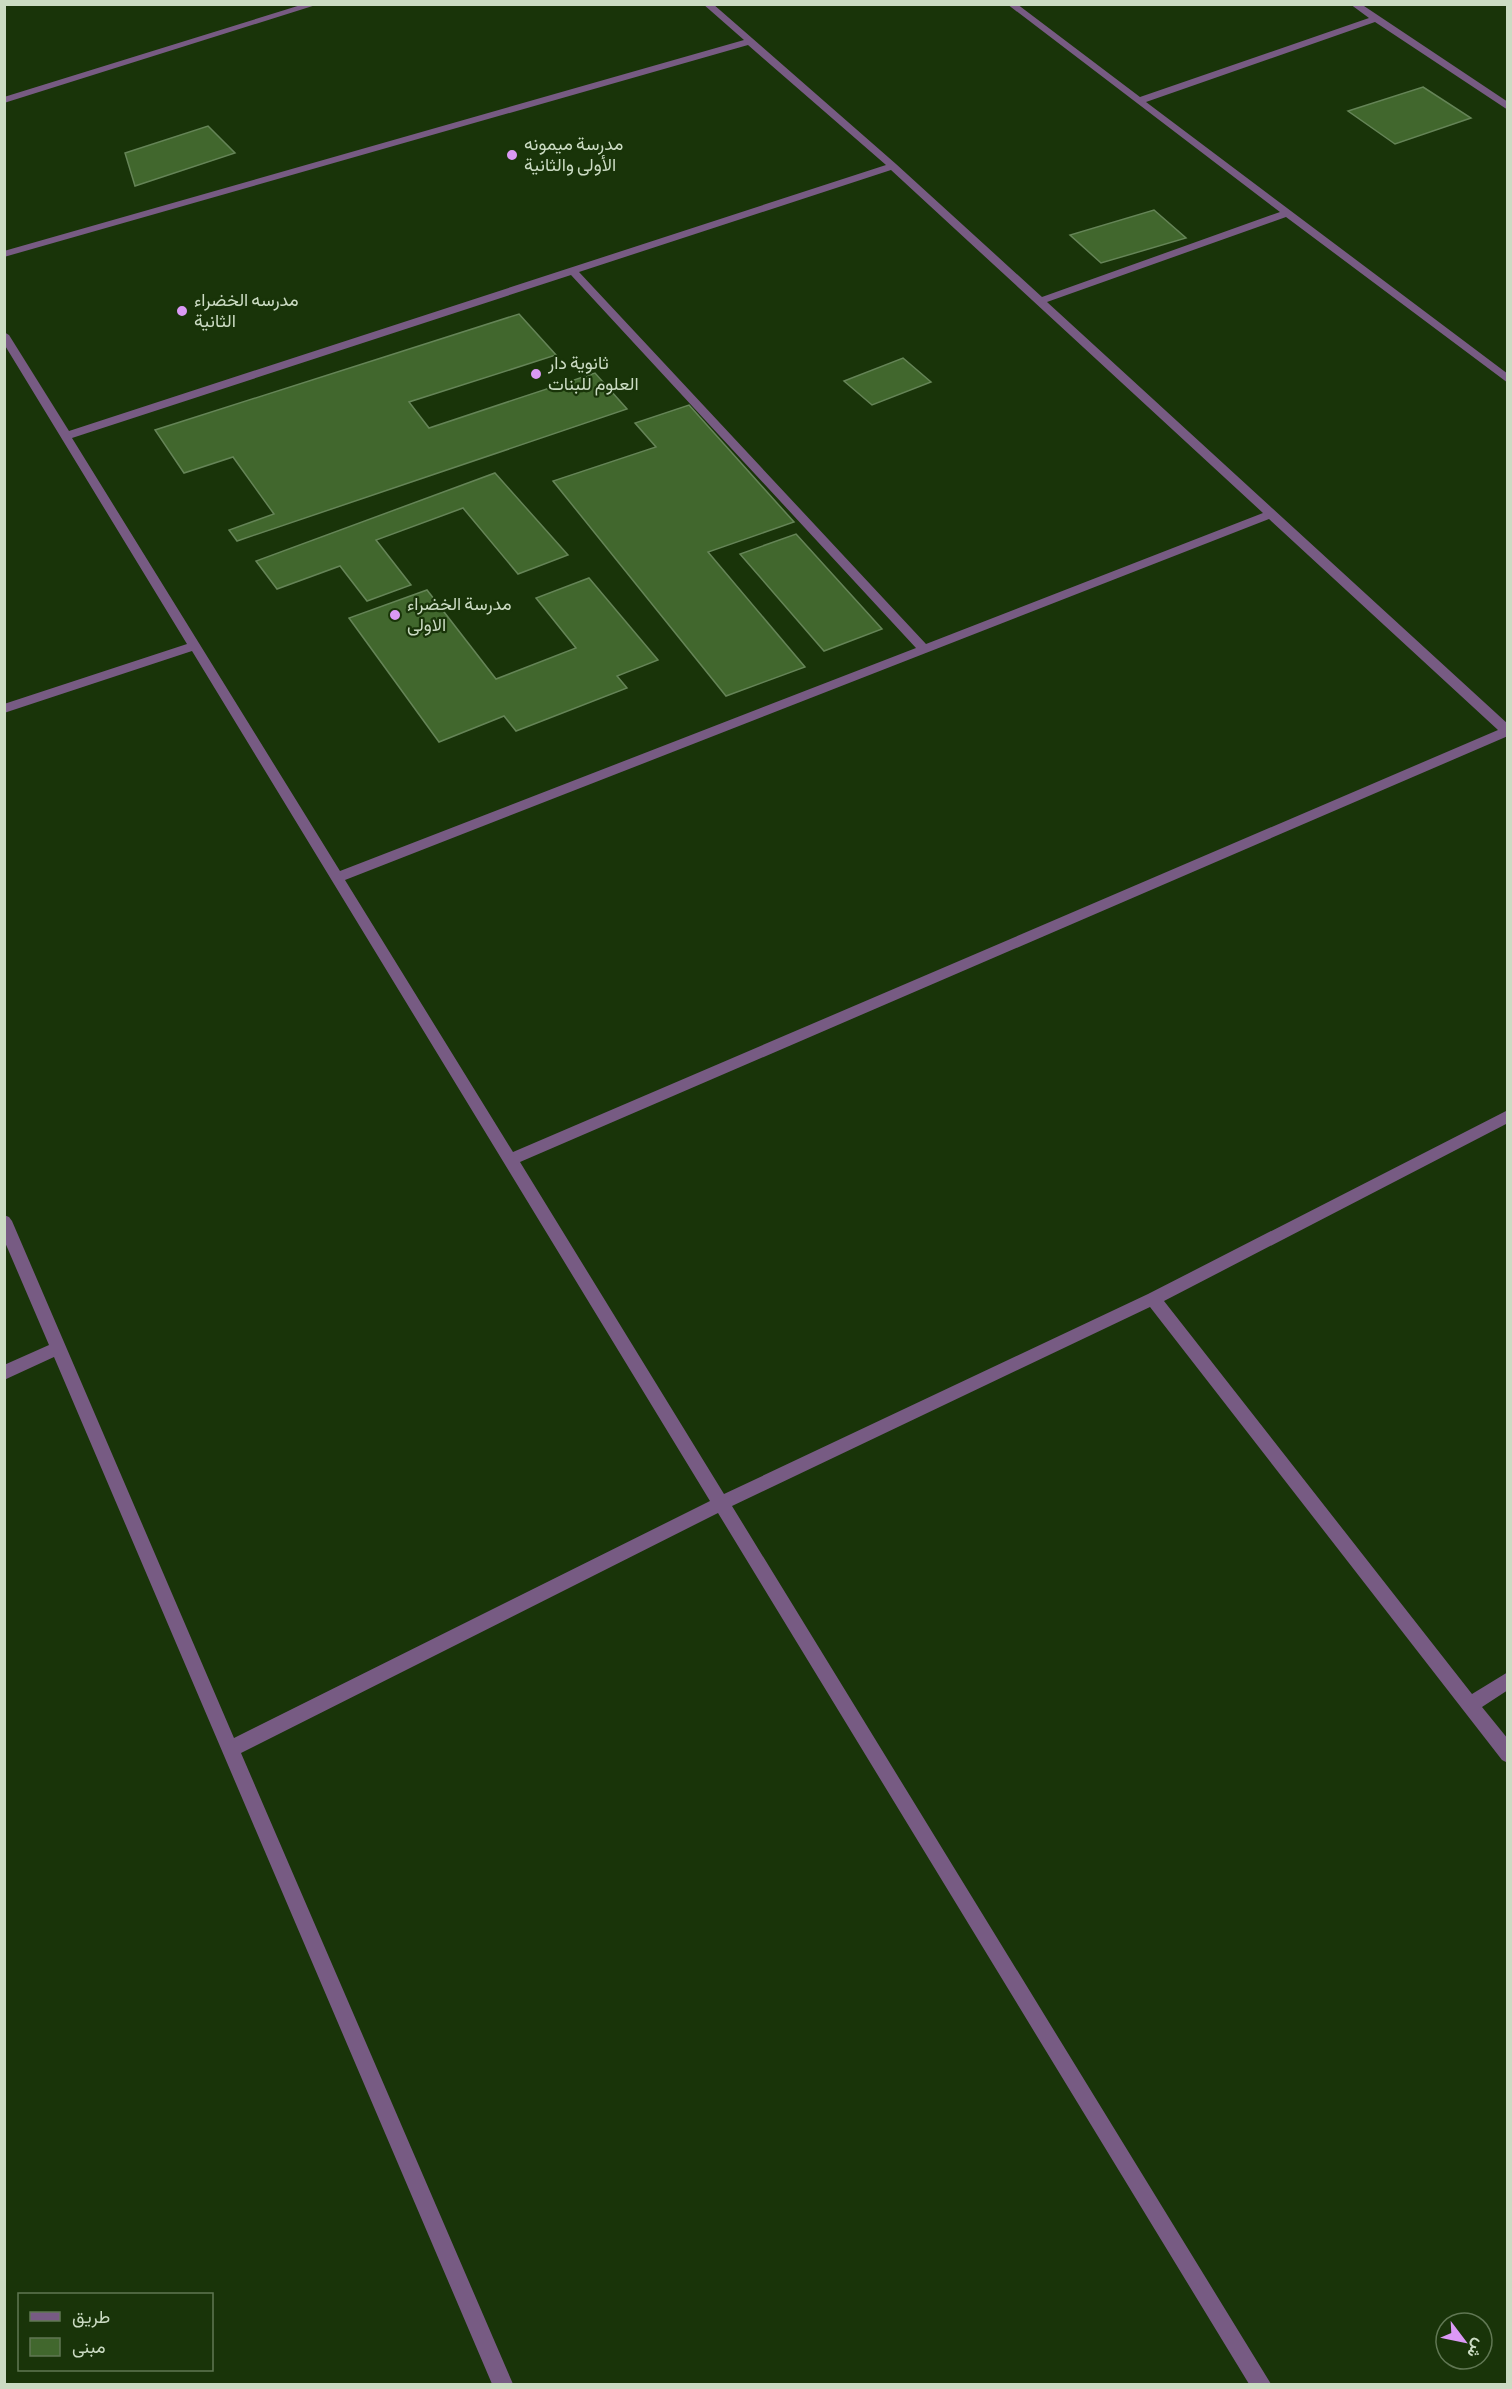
<svg xmlns="http://www.w3.org/2000/svg" width="1512" height="2389" font-family="'Alegreya Sans',Vazirmatn,sans-serif">
<style>
.building{fill:#41672d;stroke:#658457;stroke-width:1.5}
.lines{fill:none;stroke-linecap:round;stroke-linejoin:round}
.minor{fill:#775b83;fill-rule:evenodd}
.poi-dot{fill:#db99f5;stroke:#193409;stroke-width:2}
.labels{text-anchor:middle;dominant-baseline:central;stroke-width:4.5;stroke-linejoin:round;paint-order:stroke}
.far-poi-label{font-size:18px;fill:#cbdbc3;stroke:#193409;text-anchor:start}
</style>
<rect width="100%" height="100%" fill="#193409"/>
<!-- building -->
<path class="building" d="M 1423,87 L 1471,118 L 1395,144 L 1348,111 Z
M 208,126 L 235,153 L 135,186 L 125,153 Z
M 1154,210 L 1186,238 L 1101,263 L 1070,235 Z
M 519,314 L 556,355 L 409,402 L 429,428 L 595,373 L 627,409 L 237,541 L 229,530 L 274,514 L 233,457 L 184,473 L 155,430 Z
M 903,358 L 931,382 L 872,405 L 844,381 Z
M 689,405 L 794,522 L 708,552 L 805,667 L 726,696 L 553,481 L 656,447 L 635,423 Z
M 495,473 L 568,555 L 518,574 L 463,508 L 376,540 L 411,585 L 367,601 L 340,566 L 277,589 L 256,561 Z
M 796,534 L 882,629 L 824,651 L 740,554 Z
M 589,578 L 658,660 L 617,676 L 627,688 L 516,731 L 504,716 L 439,742 L 349,618 L 427,590 L 496,679 L 576,648 L 536,598 Z"/>
<g class="lines">
<!-- minor -->
<path class="minor" d="M 304,4 L 319,4 L 4,103 L 4,97 Z
M 703,4 L 713,4 L 896,164 L 1042,297 L 1280,212 L 1007,4 L 1017,4 L 1140,97 L 1369,18 L 1350,4 L 1361,4 L 1508,102 L 1508,110 L 1375,22 L 1146,102 L 1508,374 L 1508,383 L 1286,217 L 1047,302 L 1508,724 L 1508,736 L 520,1162 L 724,1494 L 1148,1294 L 1508,1110 L 1508,1123 L 1164,1301 L 1472,1694 L 1508,1672 L 1508,1690 L 1482,1707 L 1508,1739 L 1508,1763 L 1502,1760 L 1150,1307 L 732,1506 L 1271,2384 L 1249,2384 L 718,1513 L 241,1753 L 513,2384 L 492,2384 L 54,1357 L 4,1380 L 4,1365 L 49,1345 L 4,1240 L 4,1215 L 9,1217 L 12,1221 L 234,1738 L 710,1501 L 192,651 L 4,713 L 4,704 L 187,644 L 4,344 L 4,332 L 9,335 L 69,431 L 886,165 L 748,45 L 4,257 L 4,251 L 744,40 ZM 891,170 L 1263,513 L 926,644 L 579,272 ZM 571,275 L 916,648 L 340,871 L 72,438 ZM 1269,519 L 1498,730 L 513,1152 L 345,880 Z"/>
</g>
<!-- markers -->
<g class="poi-dot">
<circle cx="512" cy="155" r="6"/>
<circle cx="182" cy="311" r="6"/>
<circle cx="536" cy="374" r="6"/>
<circle cx="395" cy="615" r="6"/>
</g>
<g class="labels">
<!-- far-poi labels -->
<g class="far-poi-label">
<text x="524" y="145">مدرسة ميمونه<tspan x="524" dy="21">الأولى والثانية</tspan></text>
<text x="194" y="301">مدرسه الخضراء<tspan x="194" dy="21">الثانية</tspan></text>
<text x="548" y="364">ثانوية دار<tspan x="548" dy="21">العلوم للبنات</tspan></text>
<text x="407" y="605">مدرسة الخضراء<tspan x="407" dy="21">الاولى</tspan></text>
</g>
</g>
<!-- border -->
<rect width="1512" height="2389" fill="none" stroke="#cbdbc3" stroke-width="12"/>
<!-- legend -->
<rect x="18" y="2293" width="195" height="78" fill="#193409" stroke="#607753" stroke-width="1.5"/>
<rect x="30" y="2312" width="30" height="9" fill="#775b83" stroke="#607753" stroke-width="1.5"/>
<text x="72" y="2323" font-size="18" fill="#cbdbc3">طريق</text>
<rect x="30" y="2338" width="30" height="18" fill="#41672d" stroke="#607753" stroke-width="1.5"/>
<text x="72" y="2353" font-size="18" fill="#cbdbc3">مبنى</text>
<!-- north arrow -->
<g transform="translate(1464 2341) rotate(122)"><circle r="28" fill="#193409" stroke="#607753" stroke-width="1.5"/>
<path d="M0-4.5L10 22L0 15L-10 22Z" fill="#db99f5"/>
<text y="-9" font-size="16" font-weight="bold" text-anchor="middle" fill="#cbdbc3">ش</text>
</g>
</svg>
